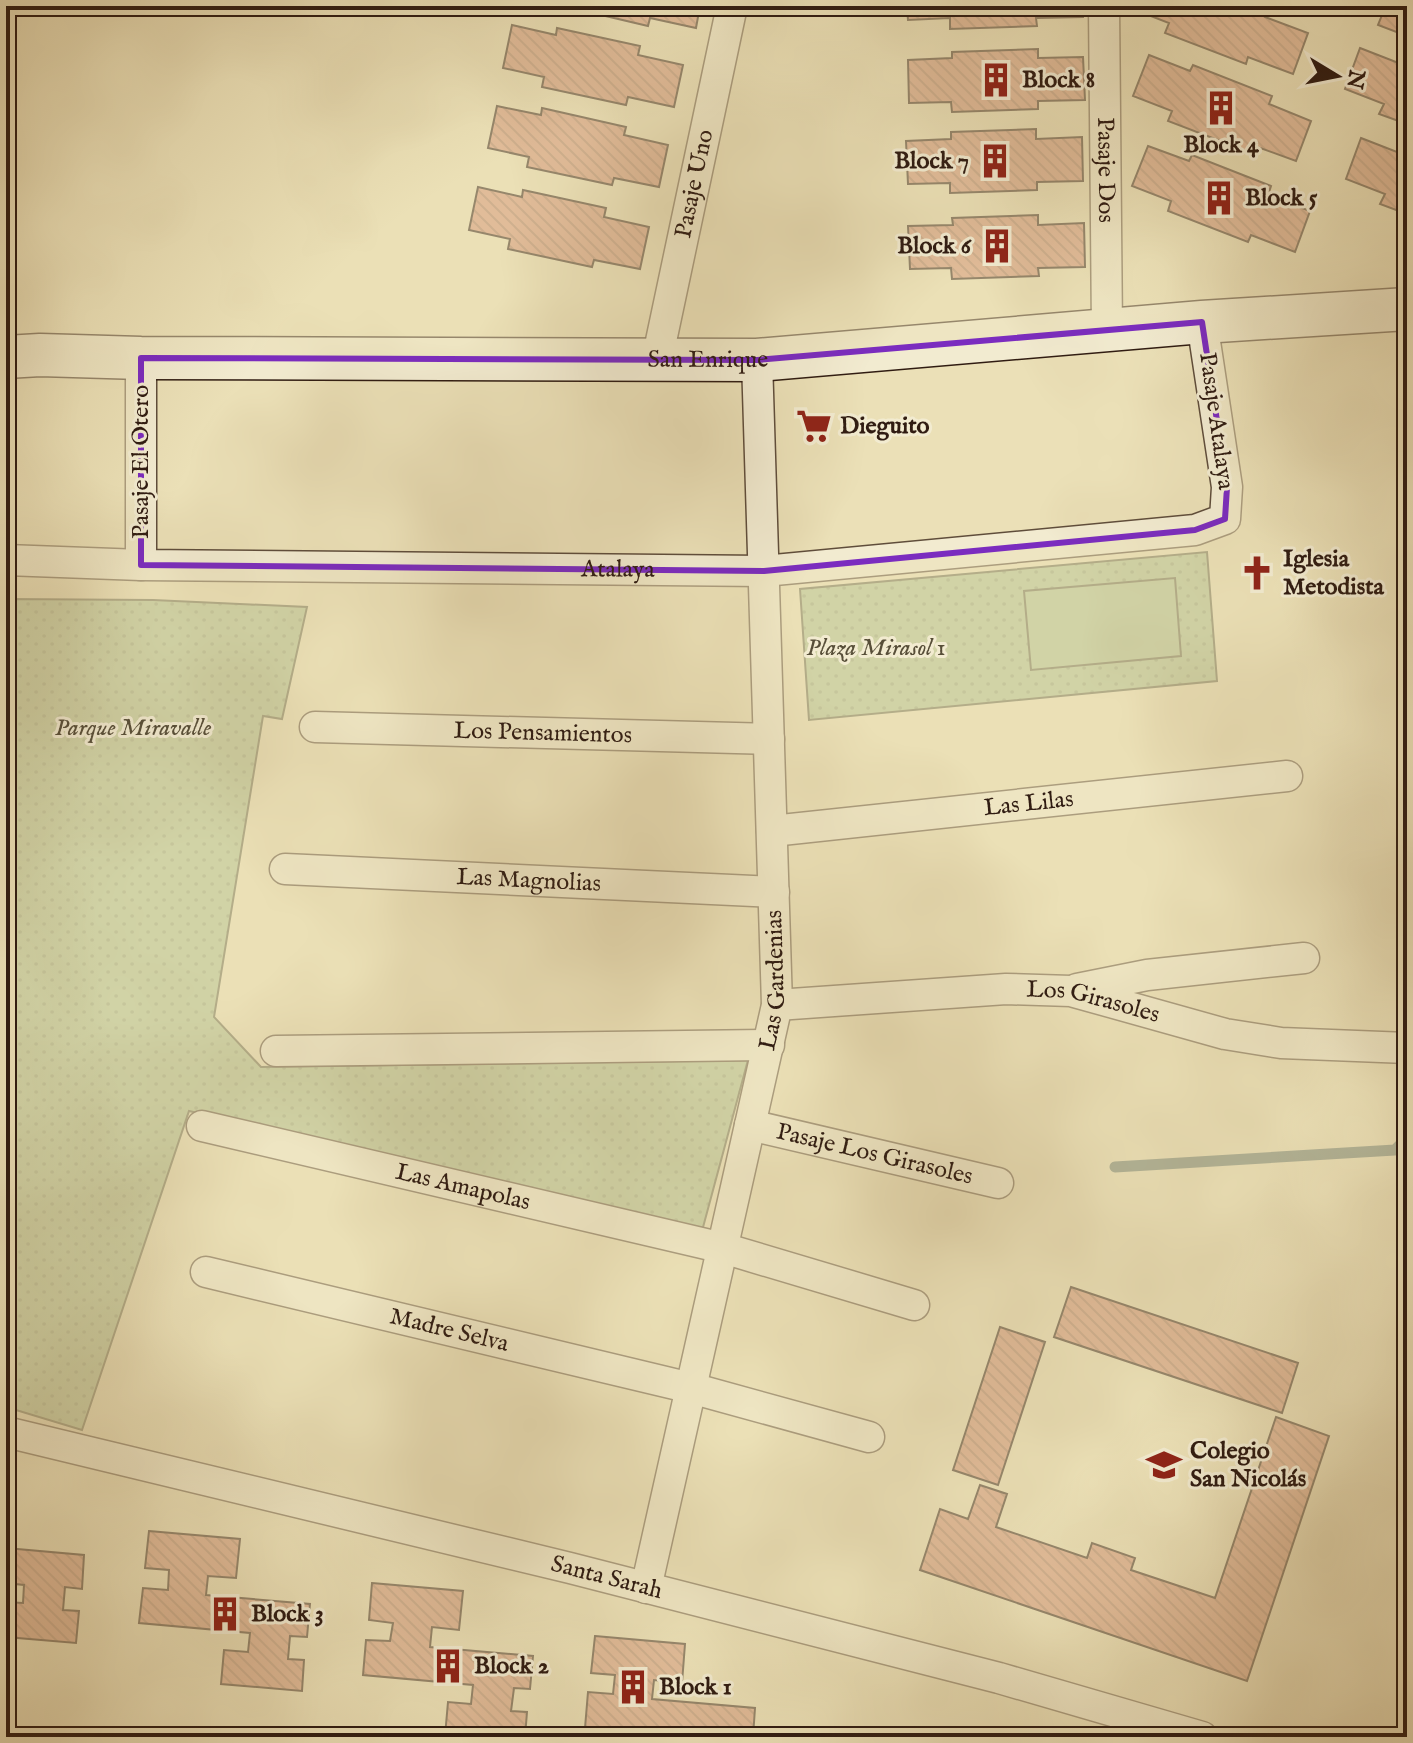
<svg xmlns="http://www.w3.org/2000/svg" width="1413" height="1743" font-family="'IM FELL English',serif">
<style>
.park{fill:url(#park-dots);stroke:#717052;stroke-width:2}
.pitch{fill:#b2c392;stroke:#717052;stroke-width:2}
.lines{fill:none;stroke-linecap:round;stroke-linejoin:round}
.stream{stroke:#6e7d70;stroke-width:11}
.building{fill:url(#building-back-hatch);stroke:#301c12;stroke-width:2}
.street-casing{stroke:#5f4d3b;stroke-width:33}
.secondary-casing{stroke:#301c12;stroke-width:45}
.street{stroke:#f2ebd0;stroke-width:30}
.secondary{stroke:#f2ebd0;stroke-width:42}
.marked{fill:none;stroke:#7b2cbf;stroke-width:6;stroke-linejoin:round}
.labels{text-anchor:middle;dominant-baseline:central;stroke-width:6;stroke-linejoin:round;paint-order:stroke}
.poi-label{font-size:24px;font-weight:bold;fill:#301c12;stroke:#f2ebd0;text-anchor:start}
.street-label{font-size:24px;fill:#301c12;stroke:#f2ebd0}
.park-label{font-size:24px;font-style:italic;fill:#574e38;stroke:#f2ebd0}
</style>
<defs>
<pattern id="park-dots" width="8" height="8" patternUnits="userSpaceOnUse" patternTransform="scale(2)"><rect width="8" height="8" fill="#b2c392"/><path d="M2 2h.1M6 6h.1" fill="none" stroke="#99a77d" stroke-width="1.8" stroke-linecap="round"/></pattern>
<pattern id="building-back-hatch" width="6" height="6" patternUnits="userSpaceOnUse" patternTransform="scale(2)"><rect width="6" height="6" fill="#d59175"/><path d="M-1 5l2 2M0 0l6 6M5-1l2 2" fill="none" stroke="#ad765f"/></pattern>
</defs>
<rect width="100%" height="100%" fill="#ebe0b7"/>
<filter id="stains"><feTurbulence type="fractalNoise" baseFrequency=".0025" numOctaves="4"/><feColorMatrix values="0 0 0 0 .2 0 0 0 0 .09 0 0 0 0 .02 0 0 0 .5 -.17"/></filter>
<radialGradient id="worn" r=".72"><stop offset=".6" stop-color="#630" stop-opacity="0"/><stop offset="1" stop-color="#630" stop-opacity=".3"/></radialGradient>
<!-- park -->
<path class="park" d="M 1207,552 L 1217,681 L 809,720 L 800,589 Z
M 6,599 L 153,600 L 307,607 L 282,719 L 263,716 L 214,1017 L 261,1067 L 748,1060 L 702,1231 L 189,1111 L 82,1430 L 6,1407 Z"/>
<!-- pitch -->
<path class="pitch" d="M 1175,578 L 1181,656 L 1031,670 L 1024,591 Z"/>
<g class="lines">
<!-- stream -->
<path class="stream" d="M 1115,1167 L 1395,1150 L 1407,1138"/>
</g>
<!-- building -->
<path class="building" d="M 563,6 L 700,6 L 696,28 L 650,18 L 648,26 Z
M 907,6 L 1083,6 L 1083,17 L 1036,18 L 1037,26 L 950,29 L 950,18 L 908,20 Z
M 1131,6 L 1263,6 L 1269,8 L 1265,17 L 1308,33 L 1293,74 L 1248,57 L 1246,64 L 1165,33 L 1169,23 L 1130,8 Z
M 1359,6 L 1407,6 L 1407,36 L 1378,25 L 1382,15 Z
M 512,25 L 556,35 L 557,28 L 640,46 L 638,55 L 683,65 L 674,107 L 628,97 L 626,105 L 542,87 L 544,77 L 503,68 Z
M 1360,48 L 1401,64 L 1404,58 L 1407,59 L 1407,124 L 1379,114 L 1384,104 L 1345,89 Z
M 1038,49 L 1038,58 L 1083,57 L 1085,100 L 1038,101 L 1038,109 L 952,112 L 951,102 L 909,103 L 908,60 L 952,58 L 952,52 Z
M 1149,55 L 1190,71 L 1193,65 L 1272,96 L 1269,104 L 1311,121 L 1296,161 L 1252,145 L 1249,152 L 1168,121 L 1172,111 L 1133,96 Z
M 497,106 L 541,115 L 542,108 L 626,127 L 624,135 L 668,145 L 659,187 L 614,178 L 612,185 L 527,167 L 529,157 L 488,148 Z
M 1036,129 L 1036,139 L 1082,137 L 1083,181 L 1037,182 L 1037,190 L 950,193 L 950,183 L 908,184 L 906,141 L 951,139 L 951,132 Z
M 1361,138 L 1402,154 L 1405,148 L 1407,149 L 1407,214 L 1380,204 L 1385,194 L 1346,179 Z
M 1148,146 L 1189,161 L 1192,155 L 1271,186 L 1268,195 L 1310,211 L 1295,252 L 1251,235 L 1248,242 L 1168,211 L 1171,201 L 1132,186 Z
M 478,187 L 522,197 L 523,190 L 606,208 L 604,217 L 649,227 L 640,269 L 594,260 L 592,267 L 508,249 L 510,239 L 469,230 Z
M 1038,215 L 1038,225 L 1084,223 L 1085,267 L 1038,268 L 1039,276 L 952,279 L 951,268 L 910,269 L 908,226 L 953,225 L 952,218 Z
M 1071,1287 L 1298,1363 L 1282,1413 L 1054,1337 Z
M 1000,1327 L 1045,1342 L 998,1485 L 953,1470 Z
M 1276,1417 L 1329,1436 L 1247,1681 L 920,1570 L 940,1509 L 968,1519 L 980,1485 L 1007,1494 L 996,1527 L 1087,1558 L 1092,1543 L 1135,1558 L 1131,1570 L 1215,1598 Z
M 6,1490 L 14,1491 L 11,1529 L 6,1529 Z
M 149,1531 L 240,1539 L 236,1578 L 208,1576 L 206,1595 L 310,1604 L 307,1637 L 290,1636 L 288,1659 L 304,1660 L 302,1691 L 221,1684 L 224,1650 L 248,1652 L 250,1633 L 139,1623 L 143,1588 L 168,1590 L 169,1570 L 145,1568 Z
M 6,1548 L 84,1555 L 82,1589 L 65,1587 L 63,1610 L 79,1611 L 76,1643 L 6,1637 L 6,1602 L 23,1603 L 24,1585 L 6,1583 Z
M 372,1583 L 463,1591 L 459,1630 L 432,1627 L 430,1647 L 533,1656 L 530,1689 L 514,1688 L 511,1711 L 527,1712 L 525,1737 L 445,1736 L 448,1702 L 471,1704 L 473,1685 L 363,1675 L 366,1640 L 390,1641 L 393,1623 L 369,1620 Z
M 595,1636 L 685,1644 L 682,1683 L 654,1680 L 652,1699 L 755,1708 L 753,1737 L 691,1737 L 585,1728 L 588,1692 L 613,1694 L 615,1675 L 591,1673 Z"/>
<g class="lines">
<!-- street casing -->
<g class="street-casing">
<g id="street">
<path id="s1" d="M 1104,6 L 1107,332"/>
<path d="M 141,358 L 141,565"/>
<path id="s2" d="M 657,360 L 732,6"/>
<path id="s3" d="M 6,560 L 141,565 L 764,571 L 1195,530 L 1225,519 L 1227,487 L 1202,322"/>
<path id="s4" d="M 315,727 L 769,739"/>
<path id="s5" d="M 772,831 L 1287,776"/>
<path id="s6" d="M 285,869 L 774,892"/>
<path d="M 1077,989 L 1147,975 L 1304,958"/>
<path id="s7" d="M 777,1005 L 1006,989 L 1071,991 L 1225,1034 L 1281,1043 L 1407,1048"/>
<path d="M 276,1051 L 769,1045"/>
<path id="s8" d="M 750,1125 L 998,1183"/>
<path id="s9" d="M 202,1126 L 723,1248 L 914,1305"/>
<path id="s10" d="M 206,1272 L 691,1388 L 869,1437"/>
<path id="s11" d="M 6,1432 L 570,1568 L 999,1678 L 1202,1737"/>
<path id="s12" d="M 646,1588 L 777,1005 L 757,360"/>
</g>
</g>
<!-- secondary casing -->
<g class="secondary-casing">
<g id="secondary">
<path id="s13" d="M 6,357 L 40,355 L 141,358 L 757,360 L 1202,322 L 1407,309"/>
</g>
</g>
<!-- street -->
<use href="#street" class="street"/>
<!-- secondary -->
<use href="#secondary" class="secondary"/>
</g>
<!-- marked area -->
<path d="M0 0H1413V1743H0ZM 1202,322 L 1227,487 L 1225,519 L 1195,530 L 764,571 L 141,565 L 141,358 L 757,360 Z" fill="#ebe0b7" fill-opacity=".55" fill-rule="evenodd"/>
<path class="marked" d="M 1202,322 L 1227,487 L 1225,519 L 1195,530 L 764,571 L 141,565 L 141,358 L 757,360 Z"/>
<!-- icons -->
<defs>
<g id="building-bare" transform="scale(2.76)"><path d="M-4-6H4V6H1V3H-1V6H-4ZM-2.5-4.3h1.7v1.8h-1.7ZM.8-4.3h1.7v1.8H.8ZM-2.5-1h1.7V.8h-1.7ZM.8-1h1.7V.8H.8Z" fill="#8f2418" stroke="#f2ebd0" stroke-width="2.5" paint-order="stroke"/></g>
<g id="supermarket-bare" transform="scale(2.76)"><path d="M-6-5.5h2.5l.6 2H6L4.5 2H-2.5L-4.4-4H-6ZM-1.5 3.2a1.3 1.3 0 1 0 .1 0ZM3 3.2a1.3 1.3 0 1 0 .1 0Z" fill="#8f2418" stroke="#f2ebd0" stroke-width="2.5" paint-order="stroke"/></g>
<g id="church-bare" transform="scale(2.76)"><path d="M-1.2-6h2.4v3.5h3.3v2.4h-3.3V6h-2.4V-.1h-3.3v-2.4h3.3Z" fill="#8f2418" stroke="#f2ebd0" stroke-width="2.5" paint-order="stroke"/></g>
<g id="school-bare" transform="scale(2.76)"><path d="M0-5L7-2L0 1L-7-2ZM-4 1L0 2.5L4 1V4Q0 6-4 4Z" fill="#8f2418" stroke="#f2ebd0" stroke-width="2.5" paint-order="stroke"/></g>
</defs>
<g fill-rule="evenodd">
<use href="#building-bare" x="996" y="80"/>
<use href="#building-bare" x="1221" y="108"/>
<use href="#building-bare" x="995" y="161"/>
<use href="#building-bare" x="1219" y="198"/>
<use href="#building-bare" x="997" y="246"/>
<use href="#supermarket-bare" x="814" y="426"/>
<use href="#church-bare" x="1257" y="573"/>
<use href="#school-bare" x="1164" y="1465"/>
<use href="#building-bare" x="225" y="1614"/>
<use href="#building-bare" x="448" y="1666"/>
<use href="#building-bare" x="633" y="1687"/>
</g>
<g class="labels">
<!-- poi labels -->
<g class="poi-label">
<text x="1022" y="80">Block 8</text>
<text x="1221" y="145" text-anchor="middle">Block 4</text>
<text x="969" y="161" text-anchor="end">Block 7</text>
<text x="1245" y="198">Block 5</text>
<text x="971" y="246" text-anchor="end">Block 6</text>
<text x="840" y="426">Dieguito</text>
<text x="1283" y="559">Iglesia<tspan x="1283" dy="28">Metodista</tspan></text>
<text x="1190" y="1451">Colegio<tspan x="1190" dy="28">San Nicolás</tspan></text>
<text x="251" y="1614">Block 3</text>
<text x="474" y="1666">Block 2</text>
<text x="659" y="1687">Block 1</text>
</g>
<!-- street labels -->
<g class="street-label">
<text stroke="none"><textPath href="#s1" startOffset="164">Pasaje Dos</textPath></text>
<text stroke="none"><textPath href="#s2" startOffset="180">Pasaje Uno</textPath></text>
<text stroke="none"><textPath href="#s13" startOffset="702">San Enrique</textPath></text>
<text transform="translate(1216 421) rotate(82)">Pasaje Atalaya</text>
<text transform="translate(141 462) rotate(-90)">Pasaje El Otero</text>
<text stroke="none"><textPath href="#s3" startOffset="612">Atalaya</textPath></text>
<text stroke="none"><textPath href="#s4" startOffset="228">Los Pensamientos</textPath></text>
<text stroke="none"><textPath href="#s5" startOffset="258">Las Lilas</textPath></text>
<text stroke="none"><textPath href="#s6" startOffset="244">Las Magnolias</textPath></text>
<text stroke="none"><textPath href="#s12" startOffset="622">Las Gardenias</textPath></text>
<text stroke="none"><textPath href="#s7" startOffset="318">Los Girasoles</textPath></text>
<text stroke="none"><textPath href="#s8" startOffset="128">Pasaje Los Girasoles</textPath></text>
<text stroke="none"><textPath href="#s9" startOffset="268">Las Amapolas</textPath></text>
<text stroke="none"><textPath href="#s10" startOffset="250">Madre Selva</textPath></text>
<text stroke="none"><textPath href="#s11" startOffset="618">Santa Sarah</textPath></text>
</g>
<!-- park labels -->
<g class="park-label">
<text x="876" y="648">Plaza Mirasol 1</text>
<text x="133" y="728">Parque Miravalle</text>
</g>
</g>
<!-- margin -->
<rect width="1413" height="1743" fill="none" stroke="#ebe0b7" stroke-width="32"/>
<rect x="8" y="8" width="1397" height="1727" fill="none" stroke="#301c12" stroke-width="4"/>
<rect x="16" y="16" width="1381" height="1711" fill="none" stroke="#301c12" stroke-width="2"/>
<!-- north arrow -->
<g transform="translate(1337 76) rotate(100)" stroke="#f2ebd0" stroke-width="6" paint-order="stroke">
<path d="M0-6L14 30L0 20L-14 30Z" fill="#301c12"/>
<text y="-12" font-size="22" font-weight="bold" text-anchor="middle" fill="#301c12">N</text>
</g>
<rect width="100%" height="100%" filter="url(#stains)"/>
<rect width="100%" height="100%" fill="url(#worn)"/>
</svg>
